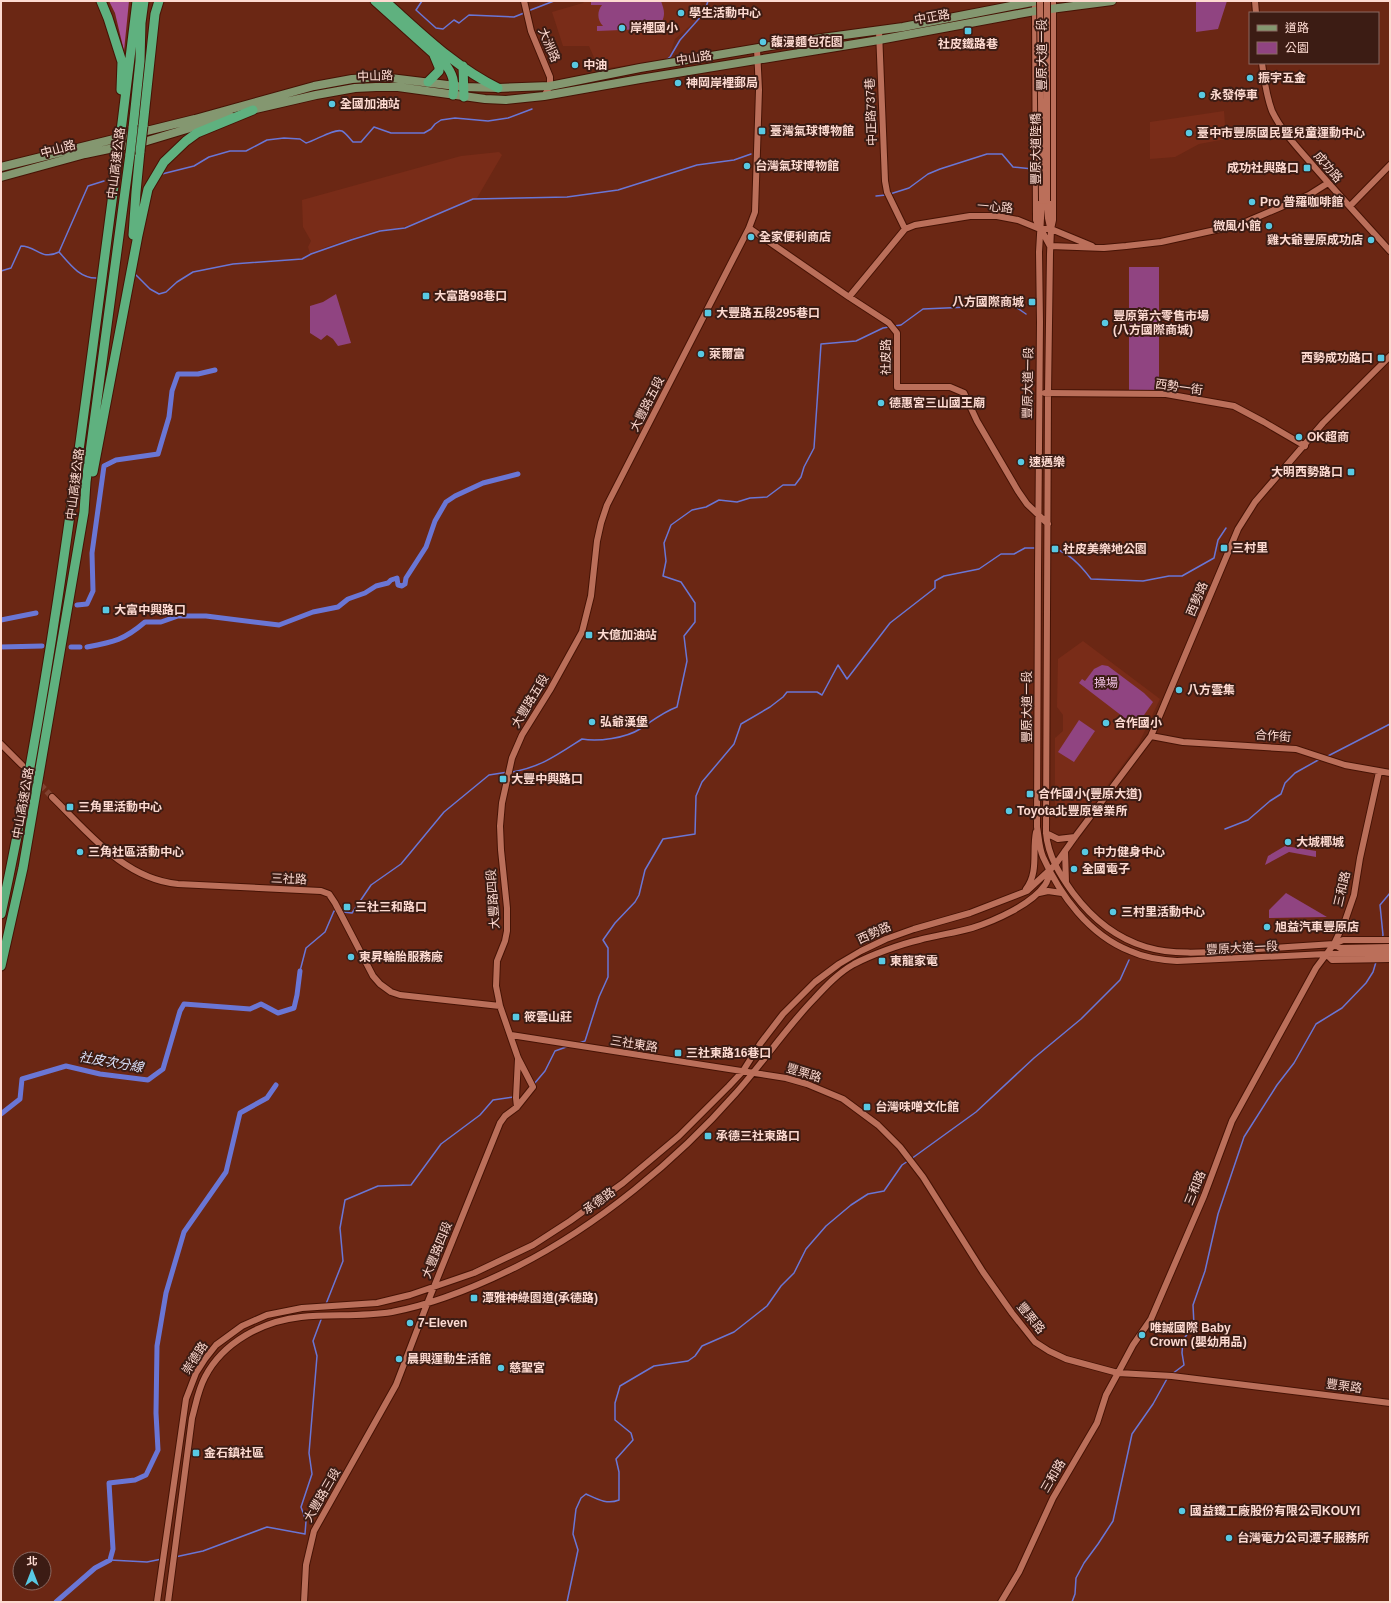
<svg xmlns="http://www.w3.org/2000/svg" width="1391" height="1603" font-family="Arial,'Noto Sans TC',sans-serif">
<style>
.built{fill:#792c18}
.green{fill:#904481}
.forest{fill:#a95297}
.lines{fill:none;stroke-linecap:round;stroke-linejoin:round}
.stream{stroke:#6a76d5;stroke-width:1.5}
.canal{stroke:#6a76d5;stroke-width:5}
.minor-tunnel{stroke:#814230;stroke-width:6;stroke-dasharray:6 3;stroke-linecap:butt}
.minor-casing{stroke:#461305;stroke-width:8}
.major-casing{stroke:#461305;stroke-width:10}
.highway-casing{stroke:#461305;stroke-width:11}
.minor{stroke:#bb6f5a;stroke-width:6}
.major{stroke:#849770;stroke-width:8}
.highway{stroke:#5fb17f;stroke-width:9}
.minor-bridge-casing{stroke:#461305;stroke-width:8;stroke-linecap:butt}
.highway-bridge-casing{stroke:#461305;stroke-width:11;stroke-linecap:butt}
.minor-bridge{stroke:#bb6f5a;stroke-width:6}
.highway-bridge{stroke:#5fb17f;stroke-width:9}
.poi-dot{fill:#58c9e3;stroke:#3c1c14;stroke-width:1.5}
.labels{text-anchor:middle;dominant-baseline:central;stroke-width:4;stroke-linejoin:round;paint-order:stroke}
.poi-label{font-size:12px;font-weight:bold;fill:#fddad1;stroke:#3c1c14;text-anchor:start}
.street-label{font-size:12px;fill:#fddad1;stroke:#3c1c14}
.park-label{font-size:12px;fill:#f3c4e7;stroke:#3c1c14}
.water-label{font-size:13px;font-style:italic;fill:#dbe1fa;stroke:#3c1c14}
</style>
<rect width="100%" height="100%" fill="#6b2714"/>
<!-- built -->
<path class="built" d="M 585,1 L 701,1 L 700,17 L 675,39 L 668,60 L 599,69 L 589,46 L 563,46 L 552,12 L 583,3 Z
M 1224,111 L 1226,139 L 1199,144 L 1175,157 L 1150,159 L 1150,122 Z
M 499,152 L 502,155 L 477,198 L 412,224 L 393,230 L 378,230 L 326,247 L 310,254 L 308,247 L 311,241 L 303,227 L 302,200 L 461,156 Z
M 1083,641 L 1160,699 L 1139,743 L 1092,806 L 1055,807 L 1055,738 L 1063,731 L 1063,715 L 1057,707 L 1058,659 Z"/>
<!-- green -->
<path class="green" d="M 591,1 L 661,1 C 664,10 666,14 661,24 L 671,23 L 671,28 L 597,31 L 597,26 L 603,26 C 597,20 597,11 602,5 L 591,5 Z
M 1196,1 L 1227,1 L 1218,29 L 1196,32 Z
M 1129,267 L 1159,267 L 1159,390 L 1129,390 Z
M 336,294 L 351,343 L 338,346 L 333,339 L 327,335 L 321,340 L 310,333 L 310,306 L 323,302 Z
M 1102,665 L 1108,666 L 1144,693 L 1153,702 L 1142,718 L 1134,722 L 1126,719 L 1079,683 L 1082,679 L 1085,681 L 1094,669 Z
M 1079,720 L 1095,731 L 1074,762 L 1058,752 Z
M 1285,846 L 1316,851 L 1316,857 L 1289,852 L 1265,865 L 1268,856 Z
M 1286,893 L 1327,917 L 1269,918 L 1269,910 Z"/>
<!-- forest -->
<path class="forest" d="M 109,1 L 129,1 L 124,51 L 115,13 Z"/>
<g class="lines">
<!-- stream -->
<path class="stream" d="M 422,1 L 416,10 L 436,28 L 443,29 L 454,20 L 459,23 L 469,15 L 514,17 L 524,13
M 528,11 L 554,1
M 666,60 L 670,57 L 680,40 L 704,13 L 708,1
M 162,174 L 194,166 L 209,157 L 230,151 L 246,151 L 267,140 L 284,138 L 300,139 L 306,143 C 315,141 334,128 342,131 C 346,133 350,139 353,142 L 361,142 L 374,127 L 391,133 L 424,133 L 431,129 L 435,124 L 441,120 L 455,118 L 488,121 L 508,118 L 532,109
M 890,194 L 909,188 L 928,174 L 940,169 L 987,154 L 1002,154 L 1013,167 L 1033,169
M 876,196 L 886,195
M 59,252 C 69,263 79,278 96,278
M 1,271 L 11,268 L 21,246 C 37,246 41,261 59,252 L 88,186 L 104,181
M 136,275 L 150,289 L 159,294 L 166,292 L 177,282 L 193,272 L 233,264 L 302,259 L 311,254 L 351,240 L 380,231 L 405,228 L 473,199 L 567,197 L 618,190 L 697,165 L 734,160 L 751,154
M 894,326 L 901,325 L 923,309 L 1013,305 L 1026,314
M 1049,548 C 1065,548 1082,567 1091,579 L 1143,581 L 1169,576 L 1182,576 L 1214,558 L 1218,540 L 1226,528
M 1326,757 L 1390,724
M 512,772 C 541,767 557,755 582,739 C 598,742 626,738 640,729 C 652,721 663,712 677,707 L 687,661 L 684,636 L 695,622 L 695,603 L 681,582 L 663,576 L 666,561 L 664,543 L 671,525 L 692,510 L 706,507 L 719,500 L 737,502 L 750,498 L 767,497 L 783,485 L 795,485 L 801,477 L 804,467 L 814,448 L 821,344 L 856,341 L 883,328 L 889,327
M 1225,829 L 1248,820 L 1270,801 L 1281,794 L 1285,783 L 1295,773 L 1320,759
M 343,912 L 352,913 L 371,885 L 401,864 L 444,812 L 489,775 L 508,772
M 1382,939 L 1383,935 L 1380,905 L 1390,893
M 300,971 L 306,948 L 325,932 L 334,911 L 337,911
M 579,1043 L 585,1041 L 599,997 L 608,977 L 608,948 L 603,940 L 615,923 L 635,902 L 639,895 L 645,870 L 663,839 L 695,834 L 696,796 L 702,782 L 734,744 L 741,724 L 770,707 L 783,697 L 787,692 L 817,692 L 822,695 L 838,665 L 847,679 L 890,623 L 935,588 L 935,581 L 944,576 L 979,569 L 1001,554 L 1014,554 L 1025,548 L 1035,548
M 534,1084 L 545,1071 L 555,1051 L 569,1046
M 911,1159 L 976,1112 L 1034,1058 L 1081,1019 L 1120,980 L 1129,960
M 326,1304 L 343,1261 L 340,1228 L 345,1200 L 378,1186 L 411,1185 L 441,1144 L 480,1115 L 493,1100 L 514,1097
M 1172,1374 L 1184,1365 L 1182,1353 L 1183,1340 L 1194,1325 L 1193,1305 L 1205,1271 L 1218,1214 L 1244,1137 L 1277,1085 L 1294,1063 L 1316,1024 L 1342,1008 L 1366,983 L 1373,972 L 1376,962
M 175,1557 L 203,1551 L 267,1527 L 305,1534 L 306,1521 L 301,1507 L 312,1474 L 309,1453 L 317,1356 L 313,1341 L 322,1317
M 110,1560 L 147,1562 L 162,1559
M 567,1602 L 578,1550 L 573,1534 L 576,1509 L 581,1498 L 586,1494 C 597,1499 607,1505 619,1500 L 619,1472 L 616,1459 L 633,1440 L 631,1433 L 615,1420 L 615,1403 L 620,1386 L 654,1366 L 688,1361 L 695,1356 L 702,1346 L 734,1332 L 767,1306 L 781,1286 L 794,1273 L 806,1249 L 826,1226 L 851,1205 L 868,1194 L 884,1191 L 902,1165 L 908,1161
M 1072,1602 L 1075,1594 L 1076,1578 L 1084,1563 L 1098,1544 L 1113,1521 L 1132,1434 L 1153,1404 L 1168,1377"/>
<!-- canal -->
<path class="canal" d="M 77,605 L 87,604 L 93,591 L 92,553 L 104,466 L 116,460 L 158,454 L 169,417 L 172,391 L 178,374 L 198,374 L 215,370
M 1,620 L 36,613
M 1,647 L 42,646
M 71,647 L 80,647
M 87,647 C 114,642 124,640 145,622 L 161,622 L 178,616 L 206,616 L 279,625 L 313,612 L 338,607 L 348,599 L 365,593 L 376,586 L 388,583 L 391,580 L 397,578 L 398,585 L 402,586 L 405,584 L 406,578 L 426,547 L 435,521 L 446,502 L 455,496 L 483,483 L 518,474
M 1,1114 L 20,1099 L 22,1079 L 66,1066 L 100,1074 L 148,1080 L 163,1069 L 180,1011 L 184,1004 L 250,1009 L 261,1004 L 278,1013 L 294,1008 L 297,995 L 300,971
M 56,1602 L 95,1568 L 110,1560 L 113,1549 L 109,1483 L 135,1480 L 146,1475 L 158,1450 L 156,1413 L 157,1346 L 166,1293 L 184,1232 L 226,1172 L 240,1113 L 267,1098 L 276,1085"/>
<!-- minor-tunnel -->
<path class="minor-tunnel" d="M 22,765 L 52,797"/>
<!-- minor casing -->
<g class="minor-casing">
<path id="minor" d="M 524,1 L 531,31 L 550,77 L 550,86 L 544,96
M 1053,1 L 1053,220 L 1051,229 L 1050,254 L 1048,393 L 1046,833 C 1048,856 1060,875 1073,893 C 1091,917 1116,938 1146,947 C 1176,956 1211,952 1242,950 C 1273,948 1303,946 1334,944 L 1343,940 L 1390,940
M 1255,1 L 1256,13
M 1035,7 L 1036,220 L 1050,246 L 1104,248 L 1126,246 L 1161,242 L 1229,227 L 1248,221 L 1309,195 L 1328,183
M 879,31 L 885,181 L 887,192 L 905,229
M 1262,63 C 1264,79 1266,95 1272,111 C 1281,130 1296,146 1310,162 C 1336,192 1363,221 1390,251
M 1042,201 L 1039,252 L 1040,322 L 1038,572 L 1037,827 C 1039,837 1039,848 1043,857 C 1060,895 1089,935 1130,951 C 1145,958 1161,960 1177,961 L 1326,954 L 1390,953
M 1047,201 L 1048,218 L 1050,227
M 1350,206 L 1390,165
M 749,228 L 849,297 L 889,323 L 897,333 L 897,387 L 950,387 L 964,393 L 977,421 L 1018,491 L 1027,504 L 1048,524
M 849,297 L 905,229 L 915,225 L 970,216 L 997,216 L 1018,220 L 1040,229 L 1051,229 L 1092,246
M 1045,393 L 1166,394 L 1234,406 L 1264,422 L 1305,446
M 1151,736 L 1183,742 L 1296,749 L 1345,765 L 1390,773
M 1,744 L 22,765
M 52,797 C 88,832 124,879 178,884 L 321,891 L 329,894 L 335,903 L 373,976 L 380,984 L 391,992 L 400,995 L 500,1006
M 1046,833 L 1058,839 L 1075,837
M 1065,851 L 1066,882
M 1026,889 C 1039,872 1032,851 1036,832
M 1039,893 L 1048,891 L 1062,893
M 1334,944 L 1340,948 L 1390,947
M 1326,954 L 1332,960 L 1390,959
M 511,1035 L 786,1078 L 807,1084 L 843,1099 L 878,1125 L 900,1147 L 923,1177 L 983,1272 L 1012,1313 L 1035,1342 L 1049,1351 L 1066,1359 L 1118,1373 L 1172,1376 L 1390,1403
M 517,1107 L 516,1098 L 518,1059
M 157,1602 L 186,1399 L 196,1373 L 205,1359 L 216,1345 L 242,1326 L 267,1315 L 302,1308 L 377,1303 L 410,1295 L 474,1273 L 533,1245 L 570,1221 L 623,1183 L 679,1136 L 729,1086 L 743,1071 L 760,1044 L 783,1014 L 815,982 L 839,964 L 861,951 L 886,939 L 914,929 L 970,913 L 1027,891 L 1055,865 L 1075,837 L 1151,736 L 1238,529 L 1255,502 L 1323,423 L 1390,356
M 168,1602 L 192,1418 C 196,1404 198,1390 205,1377 C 223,1342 263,1321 301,1317 C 332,1314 361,1317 392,1312 C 434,1304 480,1285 518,1266 C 597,1226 677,1160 735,1094 C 763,1063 785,1029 814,999 C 826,986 838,973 854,964 C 871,955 901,944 919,940 C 937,935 955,933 972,928 C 994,921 1031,905 1045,885 C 1048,881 1049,876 1050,870
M 304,1602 L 306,1565 L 314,1531 L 396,1385 L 427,1304 L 500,1123 L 505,1116 L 517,1107 L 533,1087 L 518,1058 L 500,1006 L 496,986 L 497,961 L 505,941 L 507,931 L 507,908 L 501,850 L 500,826 L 502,803 L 512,758 L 522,735 L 550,690 L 582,632 L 591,596 L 597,541 L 601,523 L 607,505 L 749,228 L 755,212 L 759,90 L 757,49
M 1001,1602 L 1019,1572 L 1053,1498 L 1097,1423 L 1106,1395 L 1118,1373 L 1133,1345 L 1151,1319 L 1204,1196 L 1232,1121 L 1316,968 L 1334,944 L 1345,921 L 1354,895 L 1360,858 L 1379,772"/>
</g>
<!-- major casing -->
<g class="major-casing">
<path id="major" d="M 247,111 L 316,95 L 355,88 L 376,87 L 398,87 L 485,99 L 506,100 L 544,96 L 640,79 L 879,40 L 1035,11 L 1112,1
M 1,167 L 195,119 L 314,86 L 352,79 L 382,77 L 464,87 L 498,88 L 550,86 L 640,68 L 800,41 L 903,27 L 1037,1
M 1,177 L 85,154 L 147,141 L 230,116"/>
</g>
<!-- highway casing -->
<g class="highway-casing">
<path id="highway" d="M 101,1 L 108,18 L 122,62 L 121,90
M 375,1 L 445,64 C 453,74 455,82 453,95
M 385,1 C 420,32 456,68 498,88
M 463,66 L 464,97
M 428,82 L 439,71 L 439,67 L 434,55
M 143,126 L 155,14 L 159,1
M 133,128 L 140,61 L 141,23 L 144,1
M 121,131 L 137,1
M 133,235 L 136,192 L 140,151
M 93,472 L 138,235 L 148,189 L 164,162 L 186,141 L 197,133 L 253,110
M 1,914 C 55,664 84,410 118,156
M 1,966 L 23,868 L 84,512 L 86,482 L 130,154"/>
</g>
<!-- minor -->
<use href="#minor" class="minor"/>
<!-- major -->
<use href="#major" class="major"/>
<!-- highway -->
<use href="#highway" class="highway"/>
<!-- minor-bridge casing -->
<g class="minor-bridge-casing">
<path id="minor-bridge" d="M 1040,1 L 1042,201
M 1047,1 L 1047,201"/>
</g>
<!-- highway-bridge casing -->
<g class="highway-bridge-casing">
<path id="highway-bridge" d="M 140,151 L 143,126
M 130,154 L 133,128
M 118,156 L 121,131"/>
</g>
<!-- minor-bridge -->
<use href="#minor-bridge" class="minor-bridge"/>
<!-- highway-bridge -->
<use href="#highway-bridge" class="highway-bridge"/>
</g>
<!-- markers -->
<g class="poi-dot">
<circle cx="681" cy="13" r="4"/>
<circle cx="622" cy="28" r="4"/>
<rect x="964" y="27" width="8" height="8" rx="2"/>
<circle cx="763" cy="42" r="4"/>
<circle cx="575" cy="65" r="4"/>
<circle cx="1250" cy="78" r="4"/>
<circle cx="678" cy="83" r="4"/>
<circle cx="1202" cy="95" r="4"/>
<circle cx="332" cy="104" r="4"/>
<rect x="758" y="127" width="8" height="8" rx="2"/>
<circle cx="1189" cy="133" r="4"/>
<circle cx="747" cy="166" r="4"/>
<rect x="1303" y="164" width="8" height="8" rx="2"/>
<circle cx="1252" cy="202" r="4"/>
<circle cx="1269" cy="226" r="4"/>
<circle cx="751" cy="237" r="4"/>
<circle cx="1371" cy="240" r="4"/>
<rect x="422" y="292" width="8" height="8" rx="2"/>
<rect x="1028" y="298" width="8" height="8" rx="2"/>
<rect x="704" y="309" width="8" height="8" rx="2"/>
<circle cx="1105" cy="323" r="4"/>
<circle cx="701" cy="354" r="4"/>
<rect x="1377" y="354" width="8" height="8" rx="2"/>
<circle cx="881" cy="403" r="4"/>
<circle cx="1299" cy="437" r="4"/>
<circle cx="1021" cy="462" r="4"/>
<rect x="1347" y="468" width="8" height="8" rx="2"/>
<rect x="1220" y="544" width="8" height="8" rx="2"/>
<rect x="1051" y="545" width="8" height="8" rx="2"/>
<rect x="102" y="606" width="8" height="8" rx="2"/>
<rect x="585" y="631" width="8" height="8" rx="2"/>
<circle cx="1179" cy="690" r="4"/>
<circle cx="592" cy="722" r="4"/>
<circle cx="1106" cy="723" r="4"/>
<rect x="499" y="775" width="8" height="8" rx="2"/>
<rect x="1026" y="790" width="8" height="8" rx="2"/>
<rect x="66" y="803" width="8" height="8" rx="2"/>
<circle cx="1009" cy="811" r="4"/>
<circle cx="1288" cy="842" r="4"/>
<circle cx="80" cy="852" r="4"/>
<circle cx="1085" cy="852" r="4"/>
<circle cx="1074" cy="869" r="4"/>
<rect x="343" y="903" width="8" height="8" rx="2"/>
<circle cx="1113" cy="912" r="4"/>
<circle cx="1267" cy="927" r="4"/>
<circle cx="351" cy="957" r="4"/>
<rect x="878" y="957" width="8" height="8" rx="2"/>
<rect x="512" y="1013" width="8" height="8" rx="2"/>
<rect x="674" y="1049" width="8" height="8" rx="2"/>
<rect x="863" y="1103" width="8" height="8" rx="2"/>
<rect x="704" y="1132" width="8" height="8" rx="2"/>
<rect x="470" y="1294" width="8" height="8" rx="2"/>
<circle cx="410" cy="1323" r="4"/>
<circle cx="1142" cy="1335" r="4"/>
<circle cx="399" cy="1359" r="4"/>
<circle cx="501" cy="1368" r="4"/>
<rect x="192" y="1449" width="8" height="8" rx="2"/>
<circle cx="1182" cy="1511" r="4"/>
<circle cx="1229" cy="1538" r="4"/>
</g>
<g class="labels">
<!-- poi labels -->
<g class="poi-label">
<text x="689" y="13">學生活動中心</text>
<text x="630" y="28">岸裡國小</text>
<text x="771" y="42">馥漫麵包花園</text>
<text x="968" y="44" text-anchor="middle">社皮鐵路巷</text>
<text x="583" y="65">中油</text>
<text x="1258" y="78">振宇五金</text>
<text x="686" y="83">神岡岸裡郵局</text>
<text x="1210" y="95">永發停車</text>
<text x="340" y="104">全國加油站</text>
<text x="770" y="131">臺灣氣球博物館</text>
<text x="1197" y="133">臺中市豐原國民暨兒童運動中心</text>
<text x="755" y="166">台灣氣球博物館</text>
<text x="1299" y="168" text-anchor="end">成功社興路口</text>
<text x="1260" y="202">Pro 普羅咖啡館</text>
<text x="1261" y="226" text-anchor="end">微風小館</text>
<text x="759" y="237">全家便利商店</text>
<text x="1363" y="240" text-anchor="end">雞大爺豐原成功店</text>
<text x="434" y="296">大富路98巷口</text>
<text x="1024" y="302" text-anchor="end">八方國際商城</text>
<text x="716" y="313">大豐路五段295巷口</text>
<text x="1113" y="316">豐原第六零售市場<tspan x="1113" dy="14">(八方國際商城)</tspan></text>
<text x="709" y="354">萊爾富</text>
<text x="1373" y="358" text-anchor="end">西勢成功路口</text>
<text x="889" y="403">德惠宮三山國王廟</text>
<text x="1307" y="437">OK超商</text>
<text x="1029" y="462">速邁樂</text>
<text x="1343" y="472" text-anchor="end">大明西勢路口</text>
<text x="1232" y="548">三村里</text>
<text x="1063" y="549">社皮美樂地公園</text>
<text x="114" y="610">大富中興路口</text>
<text x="597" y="635">大億加油站</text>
<text x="1187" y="690">八方雲集</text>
<text x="600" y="722">弘爺漢堡</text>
<text x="1114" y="723">合作國小</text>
<text x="511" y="779">大豐中興路口</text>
<text x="1038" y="794">合作國小(豐原大道)</text>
<text x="78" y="807">三角里活動中心</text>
<text x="1017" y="811">Toyota北豐原營業所</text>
<text x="1296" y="842">大城椰城</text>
<text x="88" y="852">三角社區活動中心</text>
<text x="1093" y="852">中力健身中心</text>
<text x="1082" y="869">全國電子</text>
<text x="355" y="907">三社三和路口</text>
<text x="1121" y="912">三村里活動中心</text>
<text x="1275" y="927">旭益汽車豐原店</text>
<text x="359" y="957">東昇輪胎服務廠</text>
<text x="890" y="961">東龍家電</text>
<text x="524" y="1017">筱雲山莊</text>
<text x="686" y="1053">三社東路16巷口</text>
<text x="875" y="1107">台灣味噌文化館</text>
<text x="716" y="1136">承德三社東路口</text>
<text x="482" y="1298">潭雅神綠園道(承德路)</text>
<text x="418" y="1323">7-Eleven</text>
<text x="1150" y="1328">唯誠國際 Baby<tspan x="1150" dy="14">Crown (嬰幼用品)</tspan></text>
<text x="407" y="1359">晨興運動生活館</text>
<text x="509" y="1368">慈聖宮</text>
<text x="204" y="1453">金石鎮社區</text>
<text x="1190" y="1511">國益鐵工廠股份有限公司KOUYI</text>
<text x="1237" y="1538">台灣電力公司潭子服務所</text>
</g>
<!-- street labels -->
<g class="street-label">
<text transform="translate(932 17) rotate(-10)">中正路</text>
<text transform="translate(549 45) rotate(67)">大洲路</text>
<text transform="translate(1042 55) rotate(-90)">豐原大道一段</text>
<text transform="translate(694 58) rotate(-9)">中山路</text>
<text transform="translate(375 76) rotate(-2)">中山路</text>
<text transform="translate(871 112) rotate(-92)">中正路737巷</text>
<text transform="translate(58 149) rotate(-15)">中山路</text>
<text transform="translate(1036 149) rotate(-90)">豐原大道陸橋</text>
<text transform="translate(116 163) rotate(-83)">中山高速公路</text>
<text transform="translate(1328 167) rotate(49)">成功路</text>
<text transform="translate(995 207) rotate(5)">一心路</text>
<text transform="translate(886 357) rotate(-90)">社皮路</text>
<text transform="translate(1028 383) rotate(-89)">豐原大道一段</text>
<text transform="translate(1179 387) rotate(8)">西勢一街</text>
<text transform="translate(647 404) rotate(-63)">大豐路五段</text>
<text transform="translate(75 484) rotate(-83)">中山高速公路</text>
<text transform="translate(1197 599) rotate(-67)">西勢路</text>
<text transform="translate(530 701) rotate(-59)">大豐路五段</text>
<text transform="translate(1027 707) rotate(-90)">豐原大道一段</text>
<text transform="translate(1273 736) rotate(4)">合作街</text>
<text transform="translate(23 803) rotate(-80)">中山高速公路</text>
<text transform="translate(289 879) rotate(2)">三社路</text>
<text transform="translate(1342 889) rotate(-77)">三和路</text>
<text transform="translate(493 899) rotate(-94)">大豐路四段</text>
<text transform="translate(874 933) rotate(-24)">西勢路</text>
<text transform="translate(1242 948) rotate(-3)">豐原大道一段</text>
<text transform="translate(634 1044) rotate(9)">三社東路</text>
<text transform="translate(804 1073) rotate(17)">豐栗路</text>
<text transform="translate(1195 1188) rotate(-68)">三和路</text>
<text transform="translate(599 1201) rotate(-36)">承德路</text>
<text transform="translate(437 1250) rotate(-68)">大豐路四段</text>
<text transform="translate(1031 1318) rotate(51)">豐栗路</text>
<text transform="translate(195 1358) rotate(-57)">崇德路</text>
<text transform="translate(1344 1386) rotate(8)">豐栗路</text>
<text transform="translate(1053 1476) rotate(-60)">三和路</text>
<text transform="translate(322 1495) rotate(-60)">大豐路三段</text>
</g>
<!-- park labels -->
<g class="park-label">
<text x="1106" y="683">操場</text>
</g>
<!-- water labels -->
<g class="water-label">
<text transform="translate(111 1062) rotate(10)">社皮次分線</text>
</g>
</g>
<!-- border -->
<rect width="1391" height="1603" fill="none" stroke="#fddad1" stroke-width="4"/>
<!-- legend -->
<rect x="1249" y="12" width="130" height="52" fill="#3c1c14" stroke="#896860"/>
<rect x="1257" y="25" width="20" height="6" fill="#849770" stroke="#896860"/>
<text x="1285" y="32" font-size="12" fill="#fddad1">道路</text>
<rect x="1257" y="42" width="20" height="12" fill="#904481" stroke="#896860"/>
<text x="1285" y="52" font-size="12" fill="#fddad1">公園</text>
<!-- north arrow -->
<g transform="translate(32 1571)"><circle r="19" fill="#3c1c14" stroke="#896860"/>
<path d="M0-3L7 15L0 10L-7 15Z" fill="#58c9e3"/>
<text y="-6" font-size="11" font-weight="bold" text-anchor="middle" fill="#fddad1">北</text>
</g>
</svg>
